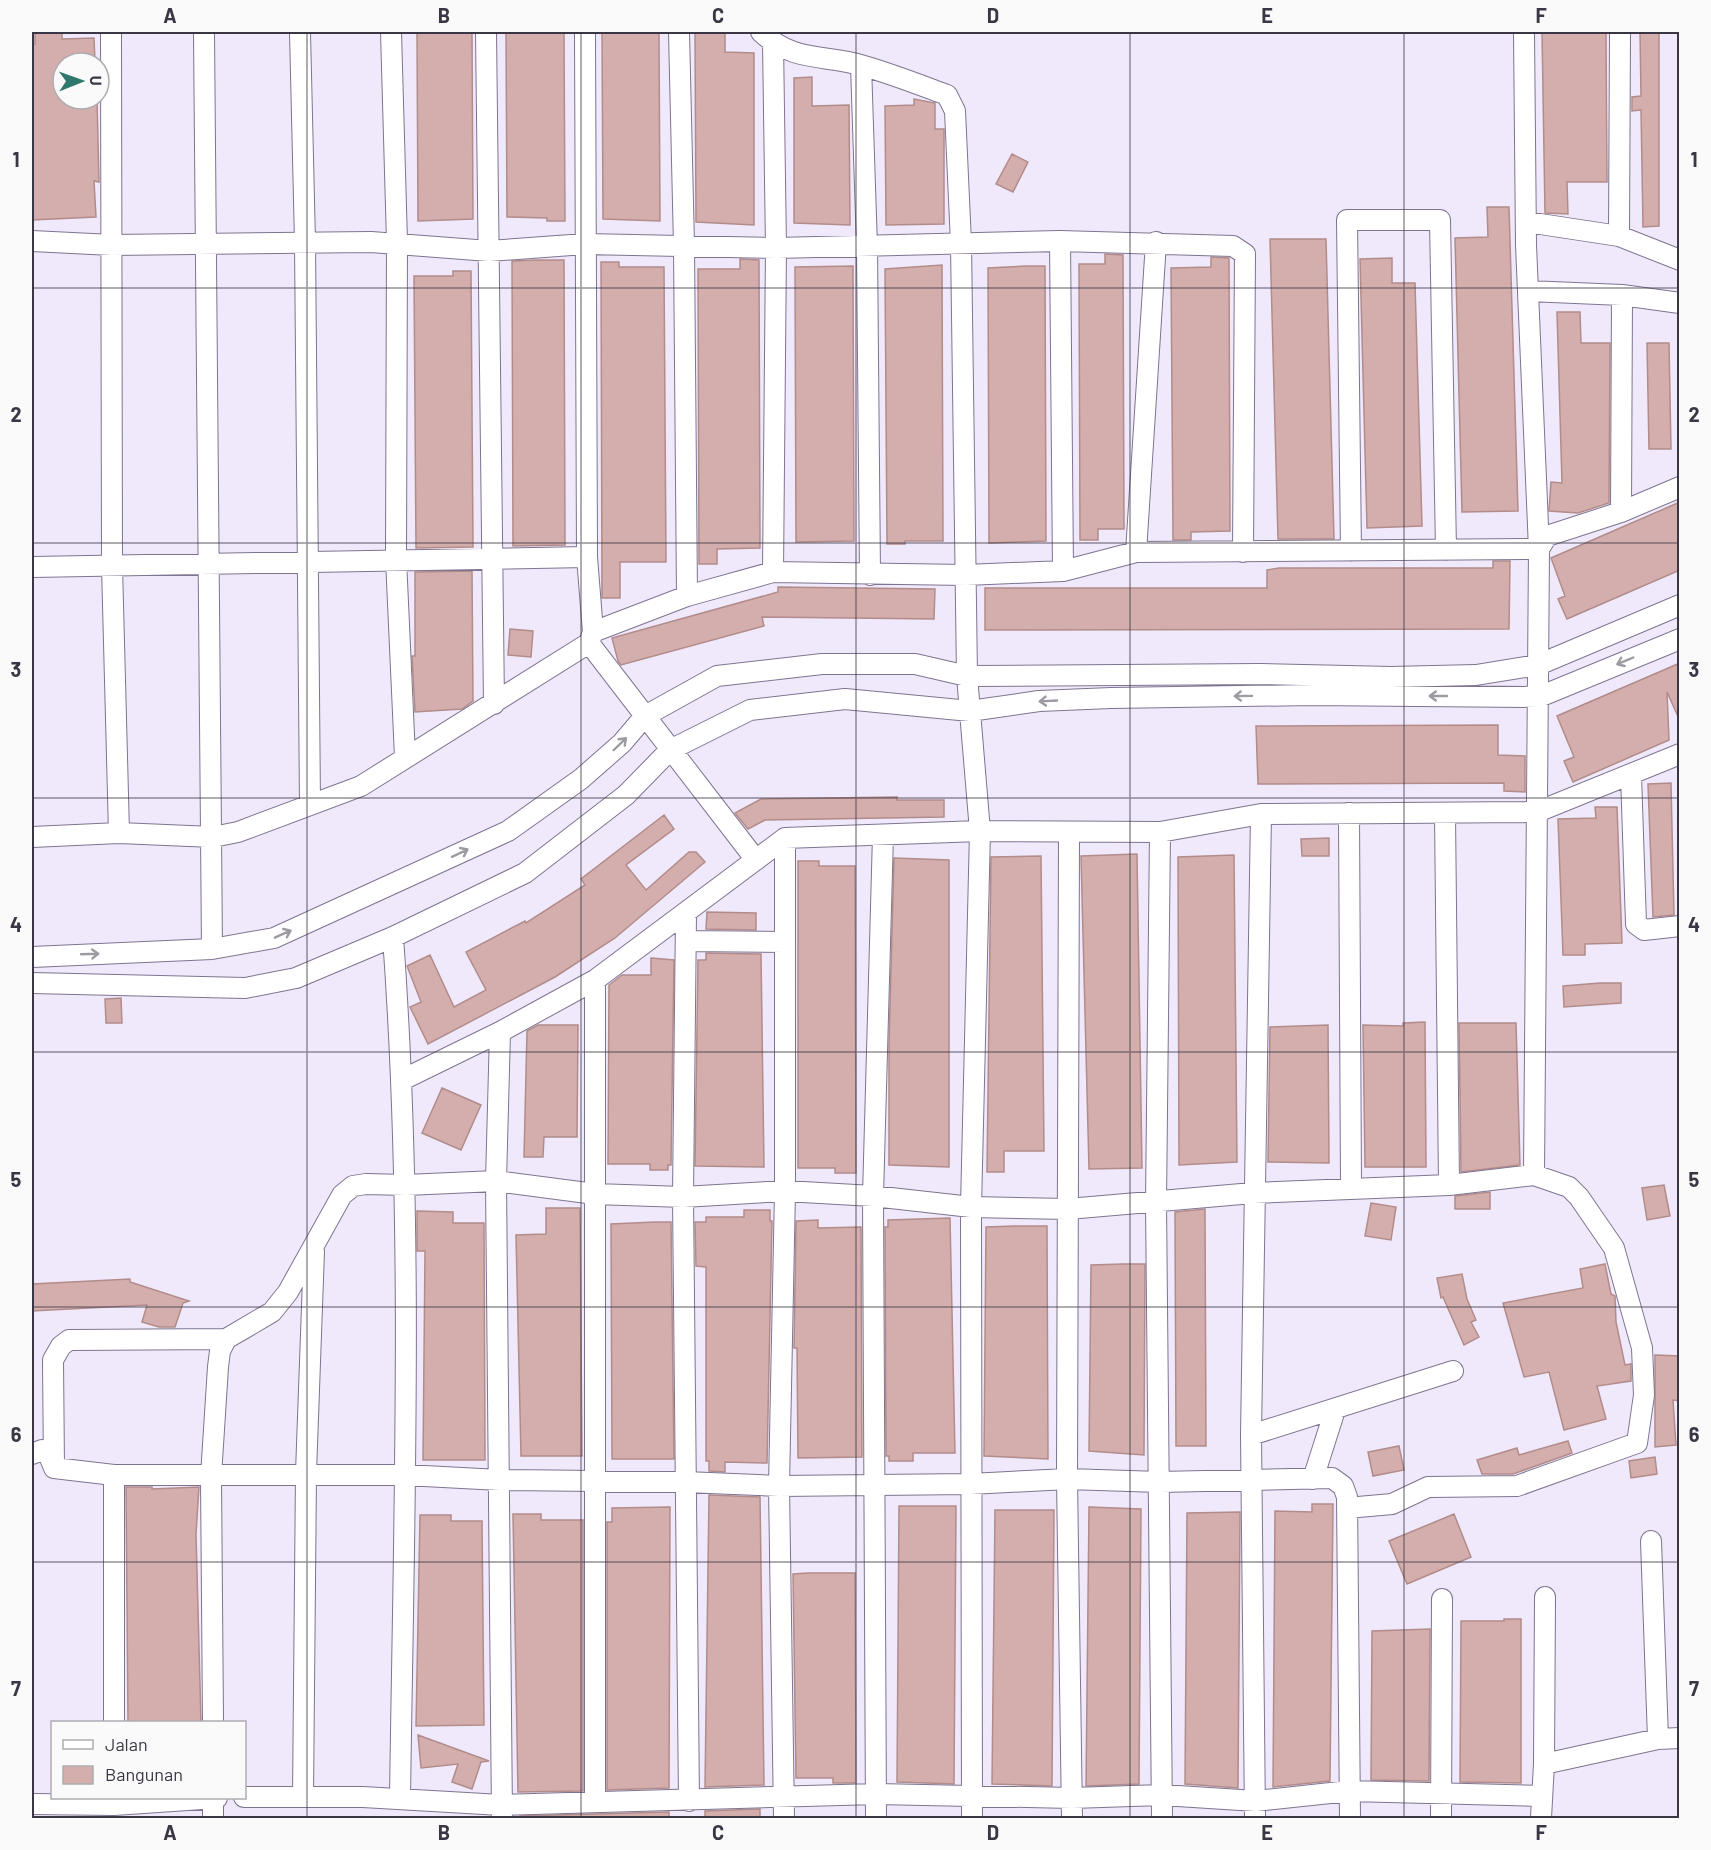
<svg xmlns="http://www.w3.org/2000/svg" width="1711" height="1850" font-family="Barlow,sans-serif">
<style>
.building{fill:#d4aeac;stroke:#b18c8a;stroke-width:1.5}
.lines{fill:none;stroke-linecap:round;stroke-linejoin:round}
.street-casing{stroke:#7f7490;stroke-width:22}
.street{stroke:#fff;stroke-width:20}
.oneway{stroke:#9d9aa1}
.grid{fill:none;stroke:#3b3643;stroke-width:1.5;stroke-opacity:0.55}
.neatline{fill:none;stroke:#3b3643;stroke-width:2}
.grid-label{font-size:20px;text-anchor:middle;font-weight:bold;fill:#3b3643}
</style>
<rect width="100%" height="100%" fill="#f0e9fc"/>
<!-- building -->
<path class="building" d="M 35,32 L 62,32 L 62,39 L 94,38 L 95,62 L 62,63 L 62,99 L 97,99 L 99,182 L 94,181 L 96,217 L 32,220 L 32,44 L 35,44 Z
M 417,32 L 472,32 L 473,219 L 418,221 Z
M 506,32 L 564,32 L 565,221 L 547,221 L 547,218 L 507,217 Z
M 602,32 L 659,32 L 660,221 L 603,219 Z
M 695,32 L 725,32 L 725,52 L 754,53 L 754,225 L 696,222 Z
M 1542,32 L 1606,32 L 1607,182 L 1567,182 L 1568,214 L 1545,213 Z
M 1640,32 L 1659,32 L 1659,226 L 1643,227 L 1641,110 L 1632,111 L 1632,97 L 1641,96 Z
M 812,77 L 812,106 L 849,105 L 850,225 L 794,223 L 794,78 Z
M 914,99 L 935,103 L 935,129 L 944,129 L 944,224 L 886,225 L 885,106 L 914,105 Z
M 1012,154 L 1028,162 L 1013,192 L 996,184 Z
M 1487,207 L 1509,207 L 1518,511 L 1462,512 L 1455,238 L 1488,237 Z
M 1270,239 L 1326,239 L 1334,539 L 1278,539 Z
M 1105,254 L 1123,255 L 1124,529 L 1098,529 L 1098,540 L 1080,540 L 1079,264 L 1105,264 Z
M 1211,257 L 1229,258 L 1230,531 L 1191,532 L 1191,540 L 1173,540 L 1171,268 L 1211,267 Z
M 1392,258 L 1392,283 L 1415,283 L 1422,526 L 1367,528 L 1360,259 Z
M 740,259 L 759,260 L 760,548 L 717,549 L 717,564 L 699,564 L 698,269 L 740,269 Z
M 537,260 L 564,260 L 565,545 L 513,546 L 512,261 Z
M 601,262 L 619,262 L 619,267 L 664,267 L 666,562 L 620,562 L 620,598 L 602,598 Z
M 942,265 L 943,541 L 905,541 L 905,544 L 887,544 L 885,269 Z
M 853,266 L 854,541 L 796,542 L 795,267 Z
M 1027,266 L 1045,266 L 1046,541 L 989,543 L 988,268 Z
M 453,271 L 471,271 L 473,547 L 416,548 L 414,276 L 453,276 Z
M 1557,312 L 1580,312 L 1581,343 L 1610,343 L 1609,503 L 1578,513 L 1549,511 L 1551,482 L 1562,483 Z
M 1647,343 L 1669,343 L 1671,449 L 1649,449 Z
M 1680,502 L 1680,570 L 1567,619 L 1558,599 L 1565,596 L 1551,558 Z
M 1493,561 L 1510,561 L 1509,629 L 985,630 L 985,588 L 1267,588 L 1267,570 L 1279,568 L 1493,568 Z
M 472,571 L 473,701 L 462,709 L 415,712 L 412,656 L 415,656 L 415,572 Z
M 778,587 L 935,589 L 934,619 L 762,617 L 764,626 L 621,665 L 618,661 L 612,638 L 778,592 Z
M 510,629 L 533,631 L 531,657 L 508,655 Z
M 1680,663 L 1680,721 L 1667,692 L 1669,740 L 1573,782 L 1564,761 L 1574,757 L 1557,716 Z
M 1498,725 L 1498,755 L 1525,756 L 1525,792 L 1504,791 L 1504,783 L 1258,784 L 1256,726 Z
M 1671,783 L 1674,915 L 1653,917 L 1648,784 Z
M 897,797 L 897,800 L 944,800 L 944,817 L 765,820 L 748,829 L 735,813 L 761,799 Z
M 1595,807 L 1617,807 L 1622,943 L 1585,944 L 1585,955 L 1563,955 L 1558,819 L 1596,818 Z
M 664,815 L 674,829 L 626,865 L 646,890 L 689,852 L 696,852 L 705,862 L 615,938 L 555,977 L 428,1044 L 410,1007 L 421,1002 L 407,966 L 430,955 L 454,1007 L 486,990 L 466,952 L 525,921 L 526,923 L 585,885 L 581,879 Z
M 1329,838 L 1329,856 L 1302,856 L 1301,839 Z
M 1137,854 L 1142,1168 L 1089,1169 L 1081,856 Z
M 1234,855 L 1237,1162 L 1179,1165 L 1178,857 Z
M 1041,856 L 1044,1151 L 1004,1151 L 1004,1172 L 987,1172 L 991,857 Z
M 894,858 L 949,860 L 949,1167 L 889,1165 L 889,1044 Z
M 798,861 L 819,861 L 819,866 L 855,866 L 856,1173 L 835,1173 L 835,1168 L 798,1168 Z
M 707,912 L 756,913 L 756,930 L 706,929 Z
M 706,953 L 761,954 L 764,1167 L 695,1166 L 698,960 L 706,960 Z
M 651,958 L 674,960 L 671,1165 L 668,1165 L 668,1170 L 650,1170 L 650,1164 L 608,1164 L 609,985 L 622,975 L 651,975 Z
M 1600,983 L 1621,983 L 1621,1003 L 1564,1007 L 1563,986 Z
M 121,998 L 122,1023 L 106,1023 L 105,999 Z
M 1425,1022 L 1426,1167 L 1365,1167 L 1363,1025 L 1403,1026 L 1403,1023 Z
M 1459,1023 L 1516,1023 L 1520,1165 L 1461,1172 Z
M 538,1025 L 578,1025 L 577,1137 L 544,1137 L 543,1157 L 524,1157 L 527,1031 Z
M 1328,1025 L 1329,1163 L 1268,1162 L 1270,1027 Z
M 442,1088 L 481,1105 L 461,1150 L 422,1133 Z
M 1664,1185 L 1670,1216 L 1647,1220 L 1642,1188 Z
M 1490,1192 L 1490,1209 L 1455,1209 L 1455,1196 Z
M 1371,1203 L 1396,1207 L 1391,1240 L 1365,1236 Z
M 546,1208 L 580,1208 L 582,1456 L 521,1456 L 516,1235 L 546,1234 Z
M 1205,1209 L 1206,1446 L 1176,1446 L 1175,1212 Z
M 744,1210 L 770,1210 L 770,1221 L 772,1221 L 767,1463 L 725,1462 L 725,1472 L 709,1471 L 709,1461 L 706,1461 L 706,1267 L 696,1266 L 695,1222 L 706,1222 L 706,1217 L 744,1217 Z
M 417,1211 L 453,1212 L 453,1223 L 484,1223 L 485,1460 L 423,1460 L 425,1251 L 417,1251 Z
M 950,1218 L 955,1453 L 913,1453 L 913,1461 L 889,1461 L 889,1456 L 886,1456 L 885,1227 L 888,1227 L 888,1220 Z
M 818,1220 L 818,1228 L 861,1227 L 862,1457 L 798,1458 L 797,1348 L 794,1348 L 796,1221 Z
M 655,1222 L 671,1222 L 674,1459 L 612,1459 L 611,1224 Z
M 1015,1226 L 1047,1226 L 1048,1459 L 984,1456 L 986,1227 Z
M 1122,1264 L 1145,1264 L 1144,1455 L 1089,1451 L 1091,1265 Z
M 1605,1264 L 1611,1294 L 1615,1296 L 1616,1322 L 1625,1365 L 1631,1364 L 1631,1381 L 1597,1386 L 1606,1419 L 1564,1430 L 1549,1372 L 1524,1377 L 1503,1303 L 1583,1288 L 1580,1269 Z
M 1462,1274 L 1467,1299 L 1476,1320 L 1471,1322 L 1479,1337 L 1464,1345 L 1443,1297 L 1441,1298 L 1437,1278 Z
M 130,1279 L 130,1282 L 189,1301 L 183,1303 L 175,1327 L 159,1327 L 142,1322 L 147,1305 L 32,1311 L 32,1284 Z
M 1655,1355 L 1680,1356 L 1680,1392 L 1679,1401 L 1673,1400 L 1676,1445 L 1655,1447 Z
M 1568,1441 L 1572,1453 L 1513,1474 L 1482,1474 L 1477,1460 L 1517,1448 L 1519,1455 Z
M 1399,1446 L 1404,1470 L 1373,1476 L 1368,1452 Z
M 1655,1457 L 1657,1474 L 1631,1478 L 1629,1461 Z
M 126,1487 L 152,1487 L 152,1489 L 199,1487 L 196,1534 L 201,1722 L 128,1722 Z
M 709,1495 L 760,1497 L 764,1785 L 705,1787 Z
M 1312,1504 L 1333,1504 L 1330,1781 L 1273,1787 L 1275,1511 L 1312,1512 Z
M 899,1506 L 956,1506 L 954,1784 L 897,1782 Z
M 670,1507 L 669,1788 L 607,1790 L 607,1522 L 612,1522 L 612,1508 Z
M 1089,1507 L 1141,1509 L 1139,1784 L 1086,1786 Z
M 995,1510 L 1054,1510 L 1052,1786 L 992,1784 Z
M 1240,1512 L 1238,1788 L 1185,1784 L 1187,1513 Z
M 513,1514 L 541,1514 L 541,1520 L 583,1520 L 583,1791 L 518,1792 Z
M 1454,1514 L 1471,1557 L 1407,1584 L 1389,1541 Z
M 420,1515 L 451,1515 L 451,1521 L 482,1521 L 484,1725 L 416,1726 Z
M 808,1573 L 855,1573 L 856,1783 L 833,1783 L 833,1778 L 796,1778 L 793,1574 Z
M 1504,1619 L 1521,1619 L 1521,1783 L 1460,1782 L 1461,1621 L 1504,1621 Z
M 1430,1629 L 1429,1781 L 1371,1780 L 1372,1631 Z
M 418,1735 L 489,1761 L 481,1762 L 472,1789 L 452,1782 L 458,1764 L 421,1768 Z
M 760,1809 L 760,1818 L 705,1818 L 705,1811 Z
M 669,1812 L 669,1818 L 520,1818 L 520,1816 Z"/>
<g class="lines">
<!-- street casing -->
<g class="street-casing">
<path id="street" d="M 111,32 L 112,566 L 119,833
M 204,32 L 212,949
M 300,32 L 305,242 L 310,805
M 391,32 L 397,242 L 396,559 L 405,757
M 486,32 L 494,704
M 585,32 L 587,557 L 593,632
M 679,32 L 684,246 L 687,596
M 761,32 C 794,63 825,54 864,66 C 892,74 920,85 947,95 L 955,111 L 961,243 L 967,676 L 980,831 L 971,1207 L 972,1818
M 1524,32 L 1526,245 L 1539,549 L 1534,1175
M 773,42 L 776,248 L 773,572
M 861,65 L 867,247 L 870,575
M 1527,222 L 1619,236 L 1680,260
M 1619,236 L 1620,32
M 32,241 L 112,245 L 371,242 L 489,251 L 585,244 L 776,248 L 1060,241 L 1233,246 L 1245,254 L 1243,552
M 1060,241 L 1063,571
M 1528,291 L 1622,295 L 1680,303
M 1621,512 L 1622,295
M 1351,551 L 1347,220 L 1440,220 L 1446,550
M 1136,552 L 1156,242
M 32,567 L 587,557
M 589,643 L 756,860
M 1631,775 L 1636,924 L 1644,930 L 1680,926
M 1349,813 L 1351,1187
M 1445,814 L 1449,1185
M 1160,832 L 1156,1203 L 1162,1818
M 1069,834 L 1067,1479 L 1072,1818
M 32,837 L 119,833 L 213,837 L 238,832 L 361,786 L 589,643 L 593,632 L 687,596 L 773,572 L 966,575 L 1063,571 L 1136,552 L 1539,549 L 1547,536 L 1621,512 L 1680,487
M 686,913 L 683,1197 L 689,1801
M 393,937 C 414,1224 404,1511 400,1798
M 687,941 L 785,942
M 32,957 L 212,949 L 274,938 L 508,831 L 581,779 L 622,743 L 645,716 L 717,676 L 822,664 L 915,664 L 967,676 L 1260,674 L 1391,677 L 1476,675 L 1538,665 L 1680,605
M 32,983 L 245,988 L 296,978 L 393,937 L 525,873 L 626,795 L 670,750 L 750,710 L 845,699 L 970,711 L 1039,701 L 1111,698 L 1312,695 L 1539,697 L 1680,639
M 500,1032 L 496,1181 L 502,1818
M 402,1080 L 500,1032 L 595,980 L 785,838 L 980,831 L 1160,832 L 1261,814 L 1537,812 L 1680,754
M 1251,1435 L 1453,1371
M 32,1454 L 42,1450 L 48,1453 L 54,1468 L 114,1475 L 405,1475 L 500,1480 L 685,1482 L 779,1486 L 970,1484 L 1067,1479 L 1160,1482 L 1332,1478 L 1343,1486 L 1347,1497 L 1350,1818
M 54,1468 L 53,1360 L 61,1346 L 69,1340 L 226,1339 L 272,1312 L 288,1292 L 342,1195 L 353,1186 L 366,1184 L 406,1185 L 496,1181 L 595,1194 L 683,1197 L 785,1191 L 873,1196 L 971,1207 L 1068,1209 L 1253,1193 L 1449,1185 L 1534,1175 L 1569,1187 L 1579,1197 L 1614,1248 L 1642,1348 L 1644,1395 L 1637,1443 L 1517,1486 L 1428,1487 L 1392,1504 L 1347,1508
M 114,1475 L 114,1722
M 1313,1479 L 1335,1410
M 1651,1541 L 1658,1739
M 213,1722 L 211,1476 L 218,1367 L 220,1351 L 226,1339
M 1544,1764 L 1658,1739 L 1680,1738
M 244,1797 L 363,1797 L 501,1805 L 876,1794 L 1072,1798 L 1162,1795 L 1256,1801 L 1349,1791 L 1541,1796
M 303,1797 L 306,1473 L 314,1251
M 595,1802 L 595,980
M 32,1804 L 114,1805 L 217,1798
M 213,1818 L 213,1798
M 784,1818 L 779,1486 L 785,1191 L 785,838
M 876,1818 L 873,1196 L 883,835
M 1255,1818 L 1251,1435 L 1261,814
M 1441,1818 L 1442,1599
M 1541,1818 L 1544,1764 L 1545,1597"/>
</g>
<!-- street -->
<use href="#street" class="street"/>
</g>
<!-- one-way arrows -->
<defs><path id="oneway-shaft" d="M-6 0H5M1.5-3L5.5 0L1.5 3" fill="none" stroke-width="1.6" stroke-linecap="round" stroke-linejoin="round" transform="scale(1.5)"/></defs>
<g class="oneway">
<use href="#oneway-shaft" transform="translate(1625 661) rotate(157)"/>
<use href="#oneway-shaft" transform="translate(1243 696) rotate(179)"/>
<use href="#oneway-shaft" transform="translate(1438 696) rotate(-180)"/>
<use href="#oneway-shaft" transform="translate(1048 701) rotate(177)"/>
<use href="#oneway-shaft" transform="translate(620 744) rotate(-44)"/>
<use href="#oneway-shaft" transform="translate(460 853) rotate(-25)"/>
<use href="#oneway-shaft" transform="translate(283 934) rotate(-24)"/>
<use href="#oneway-shaft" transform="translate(90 954) rotate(-2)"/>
</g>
<!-- grid -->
<path class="grid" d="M 307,32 L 307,1818M 581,32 L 581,1818M 856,32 L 856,1818M 1130,32 L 1130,1818M 1404,32 L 1404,1818M 32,288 L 1680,288M 32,543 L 1680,543M 32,798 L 1680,798M 32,1052 L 1680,1052M 32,1307 L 1680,1307M 32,1562 L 1680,1562"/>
<!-- border -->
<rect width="1711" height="1850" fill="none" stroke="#fafafa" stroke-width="66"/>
<!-- legend -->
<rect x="51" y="1721" width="195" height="78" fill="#fafafa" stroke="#aeacb1" stroke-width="1.5"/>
<rect x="63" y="1740" width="30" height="9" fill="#ffffff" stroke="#aeacb1" stroke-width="1.5"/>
<text x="105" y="1751" font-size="18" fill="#3b3643">Jalan</text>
<rect x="63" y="1766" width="30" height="18" fill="#d4aeac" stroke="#aeacb1" stroke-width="1.5"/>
<text x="105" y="1781" font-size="18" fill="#3b3643">Bangunan</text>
<!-- north arrow -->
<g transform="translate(81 81) rotate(89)"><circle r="28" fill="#fafafa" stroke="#aeacb1" stroke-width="1.5"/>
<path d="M0-4.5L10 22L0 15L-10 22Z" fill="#30776e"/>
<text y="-9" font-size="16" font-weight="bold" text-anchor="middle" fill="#3b3643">U</text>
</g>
<rect x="33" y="33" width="1645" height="1784" class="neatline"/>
<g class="grid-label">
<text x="170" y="23">A</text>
<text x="444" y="23">B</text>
<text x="718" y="23">C</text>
<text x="993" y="23">D</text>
<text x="1267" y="23">E</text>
<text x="1541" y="23">F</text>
<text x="16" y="167">1</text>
<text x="1694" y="167">1</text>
<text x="16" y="422">2</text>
<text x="1694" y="422">2</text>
<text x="16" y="677">3</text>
<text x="1694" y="677">3</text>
<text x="16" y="932">4</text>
<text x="1694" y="932">4</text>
<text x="16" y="1187">5</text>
<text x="1694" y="1187">5</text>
<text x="16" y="1442">6</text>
<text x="1694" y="1442">6</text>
<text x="16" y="1696">7</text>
<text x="1694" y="1696">7</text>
<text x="170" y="1840">A</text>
<text x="444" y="1840">B</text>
<text x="718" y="1840">C</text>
<text x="993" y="1840">D</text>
<text x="1267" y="1840">E</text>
<text x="1541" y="1840">F</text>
</g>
</svg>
